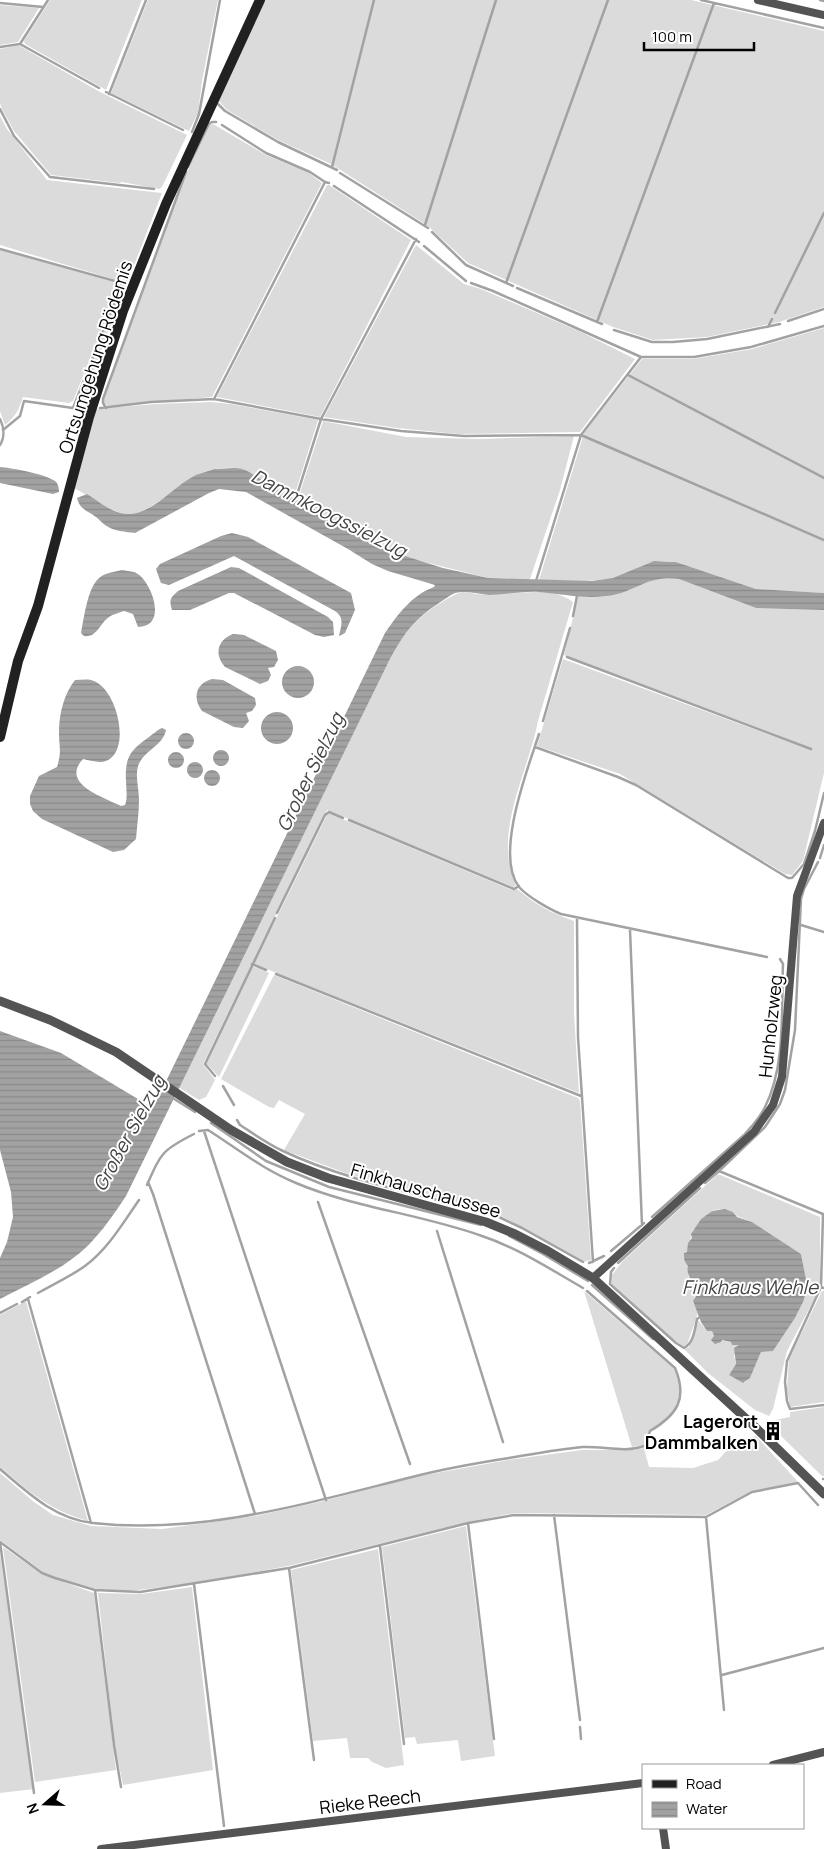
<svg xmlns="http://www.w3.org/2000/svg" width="824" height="1849" font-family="Manrope,sans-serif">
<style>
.grass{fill:#dbdbdb}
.water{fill:url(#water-rules)}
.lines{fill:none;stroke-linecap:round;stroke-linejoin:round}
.stream{stroke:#a2a2a2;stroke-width:2.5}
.minor{stroke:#545454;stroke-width:8}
.tertiary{stroke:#545454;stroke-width:9}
.secondary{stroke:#212121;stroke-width:10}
.labels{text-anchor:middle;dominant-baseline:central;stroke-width:4;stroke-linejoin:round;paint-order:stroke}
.street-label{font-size:18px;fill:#000;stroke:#fff}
.poi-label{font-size:18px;font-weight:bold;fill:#000;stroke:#fff;text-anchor:end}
.water-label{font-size:19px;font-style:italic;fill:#434343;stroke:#fff}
</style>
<defs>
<pattern id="water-rules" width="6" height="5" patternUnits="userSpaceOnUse" patternTransform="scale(1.25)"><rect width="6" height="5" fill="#a2a2a2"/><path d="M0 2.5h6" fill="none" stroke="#8a8a8a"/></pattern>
</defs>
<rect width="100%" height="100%" fill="#fff"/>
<!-- grass -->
<path class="grass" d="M 50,0 L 142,0 L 106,90 L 25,44 L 24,41 Z
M 148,0 L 218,0 L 202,81 L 198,113 L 189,131 L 111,93 Z
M 264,0 L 691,0 L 824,31 L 824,307 L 779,322 L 707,337 L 653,340 L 613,327 L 468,263 L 428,226 L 331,164 L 278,140 L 227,110 L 218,100 Z
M 0,5 L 39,8 L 18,42 L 0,45 Z
M 16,46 L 20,46 L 100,92 L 187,135 L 162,187 L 159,189 L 122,182 L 119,183 L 51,175 L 14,131 L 2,109 L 0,103 L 0,49 Z
M 0,116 L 7,129 L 47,180 L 162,193 L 97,361 L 85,403 L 76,404 L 123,282 L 0,245 Z
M 213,124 L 266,155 L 309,173 L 322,183 L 212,397 L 108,406 L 104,403 L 104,399 L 187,172 L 210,125 Z
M 327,185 L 329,185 L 411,240 L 320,417 L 217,397 Z
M 416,245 L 464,284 L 481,289 L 581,332 L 635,359 L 580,432 L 458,434 L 397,428 L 324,417 Z
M 0,250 L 120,284 L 73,401 L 69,403 L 23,397 C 19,410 15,417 5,425 L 0,411 Z
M 824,328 L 824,593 L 756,589 L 676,562 C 646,557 639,571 613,578 C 589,583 563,580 539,580 L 584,433 L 642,359 L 693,359 L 752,349 Z
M 211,402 L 231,404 L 318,420 L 294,497 L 279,490 L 275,484 C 265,484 259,477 251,473 C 242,467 225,467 214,469 C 187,474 151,516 127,514 C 112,513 87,494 72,487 L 94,409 L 157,404 Z
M 323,421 L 406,437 L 478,439 L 574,436 L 560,490 L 530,579 L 488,578 L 405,557 L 386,550 L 298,499 Z
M 667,577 L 679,579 L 756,608 L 824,610 L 824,773 L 803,861 L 792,875 L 785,874 L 620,774 L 537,746 L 563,659 L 811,750 L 811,748 L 564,655 L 578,597 C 591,597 605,598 618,594 C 635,589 649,579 667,577 Z
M 463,592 C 472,593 482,595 490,595 C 517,595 550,585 573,602 L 538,721 C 528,774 492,832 516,886 L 513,887 L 327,810 L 203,1064 L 215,1080 L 206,1097 L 199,1100 L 178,1087 L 388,663 C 402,636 413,620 439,604 C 447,599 454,594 463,592 Z
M 328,813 L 512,890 L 517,889 C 538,906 549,912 574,921 L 574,1014 L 579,1093 L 254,964 Z
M 252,966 L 269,973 L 219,1077 L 206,1063 Z
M 274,975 L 578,1098 L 580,1101 L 591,1260 L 583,1262 L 496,1213 L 348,1174 L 284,1150 L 305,1114 L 279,1100 L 274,1108 L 269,1107 L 221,1079 Z
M 718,1174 L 820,1217 L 820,1288 L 787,1351 L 773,1409 L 769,1416 L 755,1410 L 708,1373 L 684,1349 L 689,1347 L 698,1320 L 707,1331 L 712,1331 L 714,1336 L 721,1340 L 739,1344 L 734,1356 L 736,1364 L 729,1375 L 744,1383 L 750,1378 L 761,1352 L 773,1351 L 795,1318 L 804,1300 L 807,1284 L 801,1254 L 752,1222 L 737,1216 L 733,1212 L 725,1209 L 713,1210 L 701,1219 L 697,1227 L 693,1230 L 687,1252 L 684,1253 L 685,1263 L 688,1266 C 688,1270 688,1275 689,1279 C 693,1288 698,1290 693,1302 L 698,1313 L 687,1345 L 683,1346 L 672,1338 L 612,1284 L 611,1276 L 623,1261 Z
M 584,1291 L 674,1369 C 687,1400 674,1415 649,1431 L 648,1442 L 644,1445 L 632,1447 Z
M 822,1291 L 824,1291 L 824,1402 L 790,1407 L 787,1389 L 789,1359 Z
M 26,1301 L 88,1521 C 49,1510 30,1492 0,1467 L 0,1315 Z
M 824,1407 L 824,1476 L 822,1476 L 782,1437 L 770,1421 L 790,1417 L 790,1412 Z
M 756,1436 L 798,1482 L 787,1485 L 752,1491 L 706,1515 L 514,1513 L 468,1522 L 288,1566 L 194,1583 L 131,1591 L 97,1589 L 55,1577 L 43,1572 L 0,1540 L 0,1473 L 34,1502 L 53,1515 L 91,1526 L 162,1529 L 255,1516 L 324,1501 L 414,1477 L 508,1460 L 582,1450 L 632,1450 L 644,1448 L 649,1467 L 693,1468 L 718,1460 L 734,1443 Z
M 466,1526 L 495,1756 L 461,1761 L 458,1740 L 417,1744 L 415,1737 L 405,1738 L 382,1547 Z
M 3,1547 L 42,1574 L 94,1593 L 116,1770 L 35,1782 Z
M 378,1549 L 404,1765 L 386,1768 L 372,1762 L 368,1758 L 350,1758 L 347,1738 L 313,1741 L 291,1570 Z
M 0,1553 L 34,1789 L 0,1793 Z
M 192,1587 L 213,1770 L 123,1785 L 114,1741 L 98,1593 L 141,1594 Z"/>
<!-- water -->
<path class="water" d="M 0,467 C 12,468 45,474 55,481 C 58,483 59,488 59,492 L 53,494 L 0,483 Z
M 214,469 C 223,469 234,467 242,469 C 254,472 262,484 275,484 L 279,490 L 369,539 L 386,550 L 443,568 L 488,578 L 592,581 L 613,578 L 654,561 L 676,562 L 756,589 L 824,593 L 824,610 L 756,608 L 679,579 C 647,574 635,593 607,596 C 583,599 562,594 539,592 C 522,591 506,595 489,595 C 479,594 466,590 455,593 C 450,595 444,600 439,603 C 413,620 402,636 388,663 L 126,1196 C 116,1211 106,1226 94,1239 C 70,1267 32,1282 0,1299 L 0,1258 L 7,1242 L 13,1217 L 11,1192 L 0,1150 L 0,1031 L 61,1053 L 153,1108 L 385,633 C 398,614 412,595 434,587 L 435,585 L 388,571 L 372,564 L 348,549 L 246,492 L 219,489 L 209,493 L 135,533 C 126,532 113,531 105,525 C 101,522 99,519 96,517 C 87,510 80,510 77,498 L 87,494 C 98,501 115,515 129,514 C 154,513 175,485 196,475 C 202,473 208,471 214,469 Z
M 232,533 L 248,537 L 351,593 L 355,610 L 345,633 L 339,636 C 341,625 345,618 335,611 L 234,556 L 169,585 L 161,583 L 156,569 L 160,564 L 221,536 Z
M 231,567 L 239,568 L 328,617 L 333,622 L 334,635 L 324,637 L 315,635 L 234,593 L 229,593 L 190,610 L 172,610 C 169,600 170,598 178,591 Z
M 122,570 C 126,571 130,571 134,572 C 150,577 170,627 138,627 L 133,614 L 124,611 C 119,613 113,614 109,617 C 100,623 97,638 84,636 L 81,633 C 84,618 87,592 97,580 C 103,573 113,572 122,570 Z
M 233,634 L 244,635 L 276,651 L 278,660 L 274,667 L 268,668 L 271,675 L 268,681 L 260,684 L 225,667 C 214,655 217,640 233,634 Z
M282 682a16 16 0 1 1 32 0a16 16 0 1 1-32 0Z
M 212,679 L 223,680 L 255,698 L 256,705 L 252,711 L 246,713 L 249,721 L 243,728 L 234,727 L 202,711 C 192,698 196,683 212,679 Z
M 75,680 C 80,680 86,679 91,680 C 118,686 134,757 102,762 C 96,762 88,760 83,759 C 60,784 103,797 121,806 L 125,805 C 128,797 126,789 126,781 C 124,750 137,747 158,730 L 162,728 L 166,730 C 163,746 144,750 138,766 C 135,777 139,788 139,800 C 139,813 137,826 136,839 L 124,850 L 113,852 L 42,819 L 33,811 L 30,804 L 30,796 L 39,776 L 57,767 C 62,751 59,748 59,732 C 59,714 64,694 75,680 Z
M261 728a16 16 0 1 1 32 0a16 16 0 1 1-32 0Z
M178 741a8 8 0 1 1 16 0a8 8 0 1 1-16 0Z
M213 758a8 8 0 1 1 16 0a8 8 0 1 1-16 0Z
M168 760a8 8 0 1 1 16 0a8 8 0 1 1-16 0Z
M187 770a8 8 0 1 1 16 0a8 8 0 1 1-16 0Z
M204 778a8 8 0 1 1 16 0a8 8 0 1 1-16 0Z
M 725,1209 L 733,1212 L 737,1217 L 752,1222 L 801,1254 L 807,1284 L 804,1300 L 795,1318 L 773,1351 L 761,1352 L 750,1378 L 743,1383 L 729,1375 L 736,1364 L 734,1348 L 739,1345 L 732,1345 L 731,1342 L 722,1340 L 721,1342 L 715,1344 L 711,1340 L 714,1336 L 712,1331 L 707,1331 L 701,1322 L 693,1301 L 696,1296 L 692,1293 L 694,1286 C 691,1280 686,1273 688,1266 C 684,1262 684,1259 684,1253 L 687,1252 L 688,1243 L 692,1238 L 691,1234 L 701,1219 L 712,1211 Z"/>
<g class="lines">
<!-- stream -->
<path class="stream" d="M 48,0 L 20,44 L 99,88
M 701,0 L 824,28
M 820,0 L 824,1
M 0,3 L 43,7
M 0,47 L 20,44
M 106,92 L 183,130
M 109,94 L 146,0
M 218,104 L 225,111 L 278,142 L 337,170
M 0,109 L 14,136 L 50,177 L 154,189
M 222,125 L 266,153 L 310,172 L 325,182 L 329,183
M 192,132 L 199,114 L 220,0
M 188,167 L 209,124 L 212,122 L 216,122
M 332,167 L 374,0
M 340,173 L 428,228
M 334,186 L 419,242
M 425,225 L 496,0
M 432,232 L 466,265 L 513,286
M 416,239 L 321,419 L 401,431 L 464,436 L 581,435 L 824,540
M 424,246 L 466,281
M 0,249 L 122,283 L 73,408 L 24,401 L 20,416 L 3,430
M 471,283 L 493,291 L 641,357
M 506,283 L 608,0
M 517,288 L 602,324
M 775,313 L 824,213
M 788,321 L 824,309
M 597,322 L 714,3
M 768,327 L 772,319
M 614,330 L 652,342 L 673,342 L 707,339 L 780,324
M 628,375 L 824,478
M 214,399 L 325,182
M 73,408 L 78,407
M 100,408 L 151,402 L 214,399 L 321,419 L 296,498
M 106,408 L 103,403 L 103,399 L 186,172
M 0,419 C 4,427 5,437 0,445
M 536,581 L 581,435 L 641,357 L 694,357 L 751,347 L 824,326
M 573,616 L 577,596
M 567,657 L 811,749
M 543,721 L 570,628
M 539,734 C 528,768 494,855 519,887 C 528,897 549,909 561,914 L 767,957
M 535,747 L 618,777 L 636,785 L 788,878 L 792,878 L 804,864 L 815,831 L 824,793
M 329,812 L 343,818
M 349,820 L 514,889 L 519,886
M 820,858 L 824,845
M 277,913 L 325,815 L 329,812
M 577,919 L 578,1037 L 593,1262
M 801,925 L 824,932
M 630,930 L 642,1225
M 252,964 L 266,970
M 276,974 L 581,1096
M 205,1064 L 275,918
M 205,1064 L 215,1076
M 223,1086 L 234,1105
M 171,1097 L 195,1112
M 237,1120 L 240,1125 C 254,1134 268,1144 283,1151 C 351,1183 428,1195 499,1217 L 522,1228 L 583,1262
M 211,1123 L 266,1161 L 329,1187 L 481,1225
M 199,1131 L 208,1130 C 238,1149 262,1169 296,1183 C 355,1208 421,1214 482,1236 C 518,1248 550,1269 583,1288
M 204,1131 L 326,1500
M 719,1171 L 765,1127 L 780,1104 L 785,1090 L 795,1030 L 801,899 L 804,889 L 818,862
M 148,1182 L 153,1194 L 255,1514
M 705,1183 L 719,1171 L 823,1214 L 821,1287 L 824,1288
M 147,1185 C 161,1153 162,1150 194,1134
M 318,1202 L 410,1464
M 652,1217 L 744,1135 C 752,1126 760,1118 765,1107 C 786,1066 781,1010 783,964 L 780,959
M 437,1231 L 503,1442
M 509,1236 L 543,1254 L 588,1281
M 611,1251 L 644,1223
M 589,1263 L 604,1256
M 618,1263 L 700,1188
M 614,1268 L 611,1272 L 610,1284 L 676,1343 L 684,1348 C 694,1343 695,1328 697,1319 L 700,1317
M 592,1285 L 653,1339
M 821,1287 L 787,1361 L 785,1382 L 787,1401 L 790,1409 L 824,1405
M 38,1293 C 54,1284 71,1276 85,1266 C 108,1249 123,1223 139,1200
M 28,1299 L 91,1523
M 22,1302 L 30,1297
M 0,1313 L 17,1304
M 0,1469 C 28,1493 55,1519 93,1523 C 201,1535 308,1503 412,1477 C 443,1469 477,1463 509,1458 C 533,1454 559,1449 583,1447 C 603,1446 625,1453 644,1446 C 651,1443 647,1437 650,1431 C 677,1415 688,1399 675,1368 L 587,1291
M 823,1479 L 824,1479
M 554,1515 L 580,1720
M 706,1517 L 724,1710
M 468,1523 L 494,1739
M 0,1542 L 42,1573 L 55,1578 L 95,1590 L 140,1592 L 289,1568 L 468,1523 L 514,1515 L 706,1517 L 752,1492 L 798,1483 L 818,1505
M 0,1542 L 34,1793
M 380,1546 L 404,1744
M 289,1568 L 314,1760
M 194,1584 L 224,1826
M 95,1590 L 114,1745 L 121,1787
M 722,1675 L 824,1648
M 580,1727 L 581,1739"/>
<!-- minor -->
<path class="minor" d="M 758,0 L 824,15
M 593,1278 L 754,1132 L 773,1105 L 782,1077 L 797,896 L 824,823
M 773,1765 L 824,1752
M 663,1828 L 666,1849
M 101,1849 L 643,1783"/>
<!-- tertiary -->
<path class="tertiary" d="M 0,1001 L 50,1020 L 116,1052 L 231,1130 L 287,1162 L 328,1178 L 486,1222 L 515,1234 L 548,1251 L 593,1278 L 754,1426 L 824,1494"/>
<!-- secondary -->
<path class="secondary" d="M 0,737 L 18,661 L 38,606 L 89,417 L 123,311 L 166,204 L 260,0"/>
</g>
<!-- icons -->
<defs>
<g id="building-bare" transform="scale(1.5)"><path d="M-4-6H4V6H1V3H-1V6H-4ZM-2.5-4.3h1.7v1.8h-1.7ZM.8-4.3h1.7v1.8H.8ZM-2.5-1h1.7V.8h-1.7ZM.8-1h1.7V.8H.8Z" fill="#000" stroke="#fff" stroke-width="2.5" paint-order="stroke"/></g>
</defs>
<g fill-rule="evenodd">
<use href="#building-bare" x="773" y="1431"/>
</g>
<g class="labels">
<!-- street labels -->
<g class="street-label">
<text transform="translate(95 357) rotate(-72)">Ortsumgehung Rödemis</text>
<text transform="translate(770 1026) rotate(-84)">Hunholzweg</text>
<text transform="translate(426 1190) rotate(16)">Finkhauschaussee</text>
<text transform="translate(370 1801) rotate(-7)">Rieke Reech</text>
</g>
<!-- poi labels -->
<g class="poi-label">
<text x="758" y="1421">Lagerort<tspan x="758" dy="21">Dammbalken</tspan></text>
</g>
<!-- water labels -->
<g class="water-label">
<text transform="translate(329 513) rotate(27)">Dammkoogssielzug</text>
<text transform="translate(310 772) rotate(-64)">Großer Sielzug</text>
<text transform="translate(129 1133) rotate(-61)">Großer Sielzug</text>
<text x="750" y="1287">Finkhaus Wehle</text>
</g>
</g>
<!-- legend -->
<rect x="642" y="1764" width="162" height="65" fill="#ffffff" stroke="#999999"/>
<rect x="652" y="1780" width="25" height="8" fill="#212121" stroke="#999999"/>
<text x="686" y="1789" font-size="15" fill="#000000">Road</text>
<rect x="652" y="1802" width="25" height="15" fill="url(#water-rules)" stroke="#999999"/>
<text x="686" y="1814" font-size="15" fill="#000000">Water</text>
<!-- north arrow -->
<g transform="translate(45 1804) rotate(250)" stroke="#ffffff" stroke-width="4" paint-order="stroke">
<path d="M0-4L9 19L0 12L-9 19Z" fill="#000000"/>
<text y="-8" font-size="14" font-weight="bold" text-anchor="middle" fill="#000000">N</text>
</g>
<!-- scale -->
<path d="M644 42v8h110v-8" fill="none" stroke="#000000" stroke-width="2.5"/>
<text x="652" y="42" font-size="15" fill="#000000" stroke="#ffffff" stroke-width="4" paint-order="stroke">100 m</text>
</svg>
